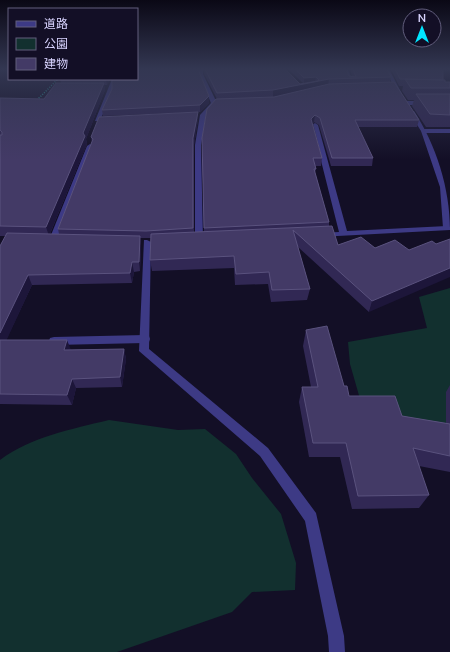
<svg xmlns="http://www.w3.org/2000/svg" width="450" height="652" font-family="Mulish,'Noto Sans JP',sans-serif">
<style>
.green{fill:#12302f}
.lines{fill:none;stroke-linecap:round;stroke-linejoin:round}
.path{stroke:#2fb8b0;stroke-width:1.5;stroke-dasharray:1 1.5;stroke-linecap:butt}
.service{fill:#3d3a85;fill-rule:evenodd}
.minor{fill:#3d3a85;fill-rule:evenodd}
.tertiary{fill:#3d3a85;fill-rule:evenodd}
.wall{fill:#312854;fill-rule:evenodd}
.shaded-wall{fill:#1d163a}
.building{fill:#433a66;stroke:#5a527e}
</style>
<rect width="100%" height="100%" fill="#130f26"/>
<!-- green -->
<path class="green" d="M 450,288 L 450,460 L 364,413 L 350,364 L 348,342 L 427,328 L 419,297 Z
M 109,420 L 178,430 L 205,429 L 236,454 L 252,478 L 281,514 L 296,563 L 295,590 L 252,592 L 232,612 L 117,652 L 0,652 L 0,460 C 31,437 72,429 109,420 Z"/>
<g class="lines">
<!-- path -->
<path class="path" d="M 37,100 L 58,79"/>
<!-- service -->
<path class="service" d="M 145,335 L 149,336 L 150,339 L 149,342 L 145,343 L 54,345 L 50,344 L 49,341 L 50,338 L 54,337 Z"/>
<!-- minor -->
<path class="minor" d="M 199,69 L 203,69 L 203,74 L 217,103 L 206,115 L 201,145 L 203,240 L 199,242 L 195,240 L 195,145 L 200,115 L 211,103 L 199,74 Z
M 344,69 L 348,69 L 353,82 L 349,81 Z
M 112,79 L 116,79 L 112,87 L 112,95 L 101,118 L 110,117 L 113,119 L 110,121 L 95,121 Z
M 450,101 L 450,105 L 406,105 L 403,103 L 406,101 Z
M 315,123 L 318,125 L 347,231 L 447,226 L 450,227 L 450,230 L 319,237 L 319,233 L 339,232 L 312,125 Z
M 450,129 L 450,133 L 424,133 L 421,131 L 424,129 Z
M 90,144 L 93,146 L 57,240 L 53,242 L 50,242 L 49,240 L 87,146 Z
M 144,240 L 147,240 L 151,242 L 149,349 L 268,448 L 316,513 L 344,636 L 345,652 L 329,652 L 328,636 L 305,521 L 260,456 L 139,351 Z"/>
<!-- tertiary -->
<path class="tertiary" d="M 385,69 L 389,69 L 402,94 L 397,93 Z
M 410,111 L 414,111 C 436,145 450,188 450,230 L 444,230 L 443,228 L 440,187 L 421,131 L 409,112 Z"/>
</g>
<!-- wall -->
<path class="wall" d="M 137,69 L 199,69 L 198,71 L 209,96 L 209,103 L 200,112 L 103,116 L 102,110 L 112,89 Z
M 204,69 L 285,69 L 300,84 L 303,83 L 288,69 L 346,69 L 349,76 L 352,76 L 350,69 L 387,69 L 391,77 L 390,82 L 419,120 L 417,127 L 358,127 L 373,158 L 372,166 L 331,166 L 319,125 L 314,122 L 313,123 L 322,158 L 321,166 L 315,166 L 316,169 L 315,173 L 329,222 L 329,226 L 338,245 L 375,248 L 395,240 L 369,312 L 298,247 L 310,289 L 307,300 L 271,302 L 268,284 L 235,285 L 234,268 L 152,271 L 150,260 L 151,238 L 140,238 L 141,245 L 140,271 L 134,272 L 132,283 L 32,285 L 6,340 L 71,350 L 124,349 L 126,359 L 122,387 L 76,388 L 72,405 L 0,404 L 0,246 L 6,236 L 0,236 L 0,98 L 44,99 L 61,83 L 60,79 L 110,79 L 107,85 L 104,85 L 105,90 L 86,139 L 87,144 L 50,234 L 59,234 L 58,229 L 92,142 L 91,137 L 198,119 L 194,145 L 194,232 L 204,232 L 202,138 L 217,99 L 204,74 ZM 298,91 L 274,97 L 240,98 L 273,97 Z
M 391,69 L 443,69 L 443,80 L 445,82 L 450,82 L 450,127 L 426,127 L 412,106 L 414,100 L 408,100 L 402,91 L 403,86 L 399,86 Z
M 306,330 L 344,386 L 349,396 L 402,416 L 446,423 L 446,392 L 450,385 L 450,472 L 419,466 L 429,495 L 419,508 L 352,509 L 340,457 L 309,457 L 299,402 L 302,387 L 311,387 L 303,346 Z"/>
<!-- shaded-wall -->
<path class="shaded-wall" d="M 316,77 L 315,82 L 329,79 L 328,86 L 273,97 L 273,90 L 304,84 L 304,78 Z
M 106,79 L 110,79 L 107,85 Z
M 104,83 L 105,90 L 86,139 L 87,144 L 49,236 L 46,227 L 83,133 Z
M 209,96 L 209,103 L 200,112 L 200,105 Z
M 198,112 L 198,119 L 194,145 L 194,236 L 193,138 Z
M 315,115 L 314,122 L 311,125 L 311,119 Z
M 140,236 L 141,245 L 140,271 L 139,262 Z
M 132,262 L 134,272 L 132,283 L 130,273 Z
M 450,268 L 450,277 L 369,312 L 372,301 Z
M 28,275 L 32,285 L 2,350 L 0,346 L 0,333 Z
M 67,340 L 71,350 L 64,350 Z
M 124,349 L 126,359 L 122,387 L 120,377 Z
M 72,379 L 76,388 L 72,405 L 67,395 Z"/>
<!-- building -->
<path class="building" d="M 137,69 L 198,69 L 209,96 L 200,105 L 102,110 L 112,89 L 112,81 L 113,79 L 137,79 Z
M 205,69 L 285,69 L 300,84 L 318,81 L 319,80 L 316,77 L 304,78 L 295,69 L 346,69 L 349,76 L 356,77 L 353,69 L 387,69 L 391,77 L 329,79 L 273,90 L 217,93 Z
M 395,69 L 443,69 L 443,80 L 400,79 Z
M 405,79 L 445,80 L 445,82 L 450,82 L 450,88 L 411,88 Z
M 394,82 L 419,120 L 355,120 L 373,158 L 332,158 L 320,118 L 315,115 L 311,119 L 322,158 L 313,158 L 316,169 L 314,169 L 329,222 L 204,228 L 202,138 L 207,109 L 216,99 L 274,97 L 329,84 Z
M 56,83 L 104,83 L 83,133 L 85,136 L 46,227 L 0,226 L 0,135 L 2,135 L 2,132 L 0,130 L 0,98 L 44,99 Z
M 416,94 L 450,94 L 450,115 L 430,114 Z
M 198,112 L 193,138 L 193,228 L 146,231 L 58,229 L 93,139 L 91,137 L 99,117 Z
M 332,226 L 338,245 L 361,237 L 375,248 L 395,240 L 409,250 L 432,241 L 436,244 L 450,239 L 450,268 L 372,301 L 293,230 L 310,289 L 272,290 L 269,272 L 236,274 L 234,256 L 150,260 L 151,234 Z
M 7,233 L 140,236 L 139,262 L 132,262 L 130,273 L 28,275 L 0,333 L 0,246 Z
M 327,326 L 344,386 L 347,386 L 349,396 L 395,396 L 402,416 L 450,424 L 450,456 L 413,448 L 429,495 L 358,496 L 346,443 L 313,443 L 302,387 L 318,387 L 306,330 Z
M 0,340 L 67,340 L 64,350 L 124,349 L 120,377 L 72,379 L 67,395 L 0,394 Z"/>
<!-- sky -->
<linearGradient id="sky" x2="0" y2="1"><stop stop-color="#0a0815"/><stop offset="0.43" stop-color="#333752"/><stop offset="1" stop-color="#333752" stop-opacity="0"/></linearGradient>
<rect width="450" height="160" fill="url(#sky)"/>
<!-- legend -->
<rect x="8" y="8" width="130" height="72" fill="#130f26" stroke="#625e7d"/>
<rect x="16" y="21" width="20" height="6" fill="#3d3a85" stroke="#625e7d"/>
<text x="44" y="28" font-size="12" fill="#d9d4ff">道路</text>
<rect x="16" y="38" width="20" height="12" fill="#12302f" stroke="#625e7d"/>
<text x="44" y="48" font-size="12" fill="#d9d4ff">公園</text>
<rect x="16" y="58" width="20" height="12" fill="#433a66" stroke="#625e7d"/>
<text x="44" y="68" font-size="12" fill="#d9d4ff">建物</text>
<!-- north arrow -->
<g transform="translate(422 28)"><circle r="19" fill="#130f26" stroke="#625e7d"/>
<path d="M0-3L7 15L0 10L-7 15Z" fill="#00e5ff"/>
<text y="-6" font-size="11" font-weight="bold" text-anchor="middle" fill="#d9d4ff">N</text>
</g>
</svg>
